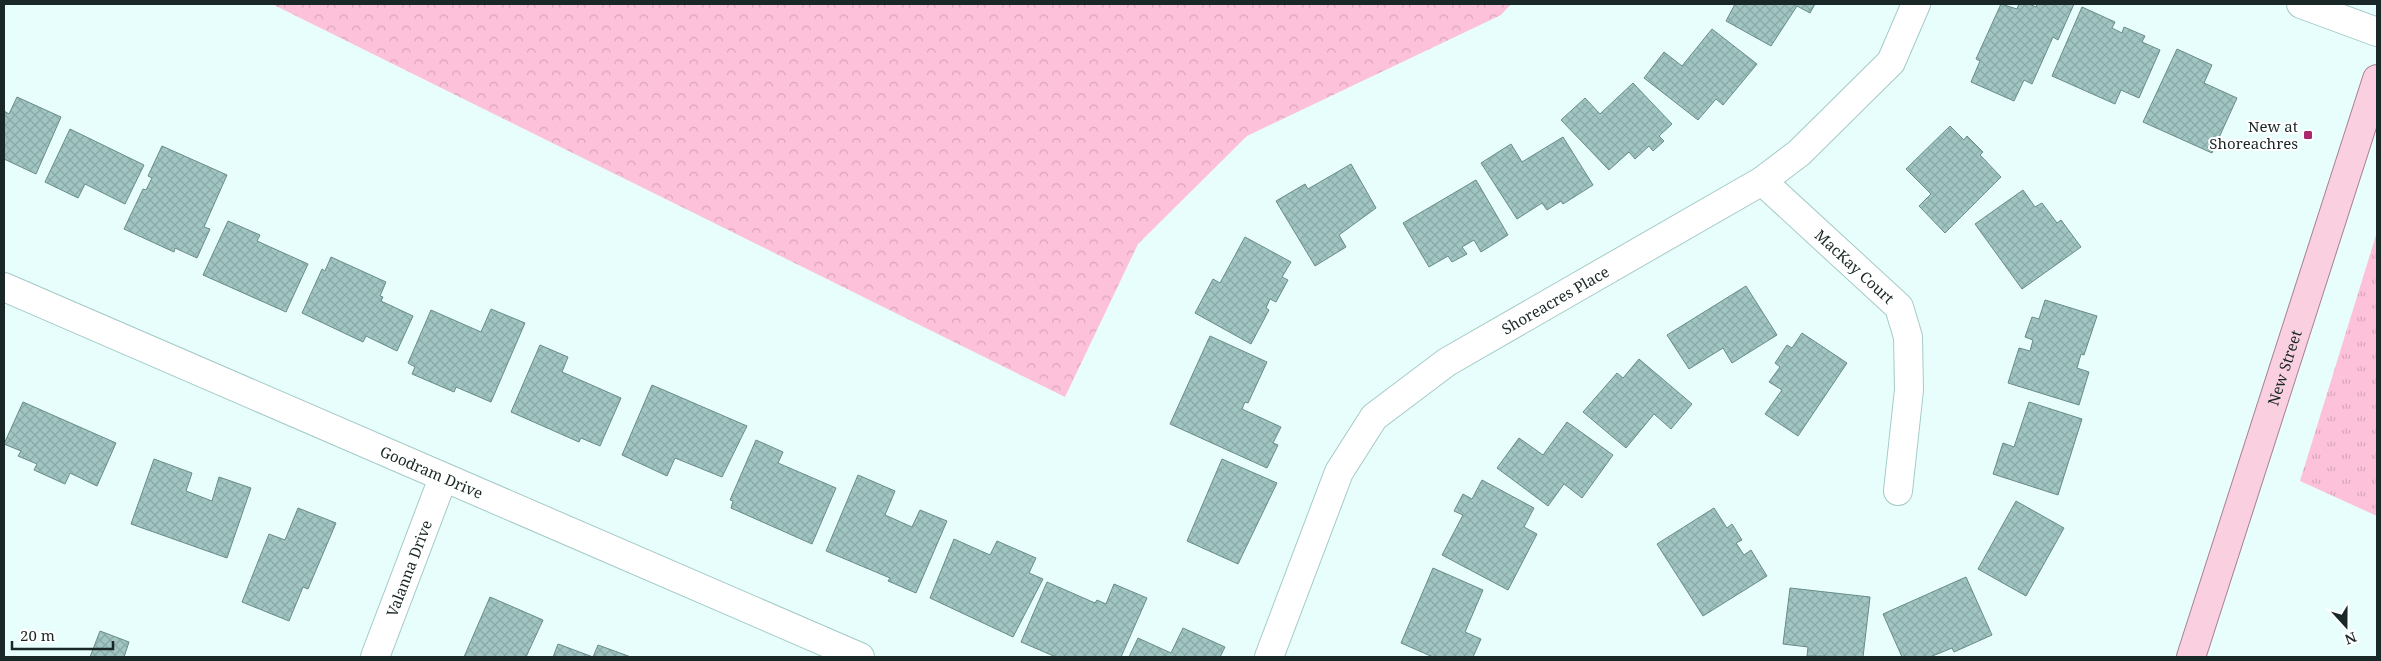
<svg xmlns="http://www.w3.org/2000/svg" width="2381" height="661" font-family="'Noto Serif',serif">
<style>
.grass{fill:url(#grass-tufts)}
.forest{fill:url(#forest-crowns)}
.building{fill:url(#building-cross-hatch);stroke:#698c89}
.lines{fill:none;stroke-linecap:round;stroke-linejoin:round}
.minor-casing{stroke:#a5cac7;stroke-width:30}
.major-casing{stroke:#a98093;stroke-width:30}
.minor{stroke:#fff;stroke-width:28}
.major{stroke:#fad0e1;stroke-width:28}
.poi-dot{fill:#ac276e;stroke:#fff;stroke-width:2}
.labels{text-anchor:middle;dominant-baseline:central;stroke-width:4;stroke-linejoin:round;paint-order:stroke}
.poi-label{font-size:15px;fill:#192726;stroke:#fff;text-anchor:end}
.street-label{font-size:15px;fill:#192726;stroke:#fff}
</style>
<defs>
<pattern id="grass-tufts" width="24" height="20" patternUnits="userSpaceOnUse" patternTransform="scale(1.25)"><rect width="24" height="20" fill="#fdc1d9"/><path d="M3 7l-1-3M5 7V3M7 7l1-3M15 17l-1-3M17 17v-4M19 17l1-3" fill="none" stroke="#d8a6ba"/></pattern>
<pattern id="forest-crowns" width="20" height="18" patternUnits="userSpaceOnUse" patternTransform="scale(1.25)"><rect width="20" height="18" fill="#fdc1d9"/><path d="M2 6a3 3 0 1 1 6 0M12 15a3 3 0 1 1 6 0" fill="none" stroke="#d8a6ba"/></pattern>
<pattern id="building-cross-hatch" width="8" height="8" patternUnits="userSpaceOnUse" patternTransform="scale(1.25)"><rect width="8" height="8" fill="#a0c5c2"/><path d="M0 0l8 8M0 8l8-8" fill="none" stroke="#89a9a7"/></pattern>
</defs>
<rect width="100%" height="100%" fill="#e7fefc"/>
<!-- grass -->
<path class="grass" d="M 2377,232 L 2377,516 L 2300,481 Z"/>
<!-- forest -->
<path class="forest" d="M 272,4 L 1511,4 L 1501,15 L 1247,136 L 1138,244 L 1065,397 Z"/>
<!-- building -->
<path class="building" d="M 1735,4 L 1815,4 L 1810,13 L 1797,6 L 1771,46 L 1726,21 Z
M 2001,4 L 2017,9 L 2019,4 L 2029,4 L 2036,7 L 2037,4 L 2074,4 L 2058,40 L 2053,37 L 2032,84 L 2024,80 L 2014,101 L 1971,82 L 1980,61 L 1976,59 Z
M 2082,7 L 2115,22 L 2112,28 L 2122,33 L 2124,27 L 2145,36 L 2142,42 L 2160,50 L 2139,98 L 2121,90 L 2115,104 L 2052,76 Z
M 1712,29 L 1757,64 L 1723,105 L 1716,99 L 1698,120 L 1644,78 L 1664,52 L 1682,66 Z
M 2177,49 L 2212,65 L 2204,83 L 2237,98 L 2212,153 L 2143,122 Z
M 1633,83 L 1672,124 L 1659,136 L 1664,141 L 1653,151 L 1649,146 L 1635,159 L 1629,152 L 1609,170 L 1561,120 L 1585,98 L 1600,114 Z
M 17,97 L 61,117 L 36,174 L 4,159 L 4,111 L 9,114 Z
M 1950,126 L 1964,140 L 1967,136 L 1983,152 L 1980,155 L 2001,177 L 1945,233 L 1919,206 L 1931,194 L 1906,169 Z
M 70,129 L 144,165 L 125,204 L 85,184 L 78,198 L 45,182 Z
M 1563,137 L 1593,185 L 1563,204 L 1561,201 L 1547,210 L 1542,203 L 1517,219 L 1481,163 L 1511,144 L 1522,162 Z
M 162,146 L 227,175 L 204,227 L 210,229 L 197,258 L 175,248 L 174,252 L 124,229 L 143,189 L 146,190 L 152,178 L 148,176 Z
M 1351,164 L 1376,208 L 1339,235 L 1346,247 L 1315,266 L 1276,201 L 1305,184 L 1308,189 Z
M 1476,180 L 1508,235 L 1481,252 L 1474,240 L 1462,247 L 1467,254 L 1452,262 L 1448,256 L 1429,267 L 1403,223 Z
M 2023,190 L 2035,207 L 2042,203 L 2057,223 L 2061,220 L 2081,247 L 2022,289 L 1975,224 Z
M 228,221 L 260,235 L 257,241 L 308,264 L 286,312 L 203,275 Z
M 1245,237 L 1291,262 L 1282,277 L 1288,280 L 1276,302 L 1270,299 L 1266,308 L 1269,310 L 1251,344 L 1195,313 L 1213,279 L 1220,283 Z
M 331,257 L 386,282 L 380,296 L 383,297 L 381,301 L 413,316 L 397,351 L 366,336 L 363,342 L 302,313 L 322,269 L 325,271 Z
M 1746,286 L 1777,335 L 1732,363 L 1723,348 L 1689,369 L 1667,335 Z
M 2045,300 L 2097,316 L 2084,355 L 2081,354 L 2077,368 L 2089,372 L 2079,405 L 2008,383 L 2019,348 L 2030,351 L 2033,340 L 2025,337 L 2032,317 L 2039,319 Z
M 491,309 L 525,323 L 491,402 L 456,387 L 454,392 L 412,374 L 415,367 L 408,363 L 431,310 L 481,332 Z
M 1802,333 L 1847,363 L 1798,436 L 1765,414 L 1782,390 L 1769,382 L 1780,367 L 1775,363 L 1787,345 L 1792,348 Z
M 1210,336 L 1267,362 L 1248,403 L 1245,402 L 1242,409 L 1281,427 L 1273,443 L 1278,445 L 1267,468 L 1170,424 Z
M 540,345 L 568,357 L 562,372 L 621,398 L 600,446 L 581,438 L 579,442 L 511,412 Z
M 1639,359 L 1692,404 L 1671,429 L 1654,414 L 1626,448 L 1583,412 L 1617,373 L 1623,378 Z
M 652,385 L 747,426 L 722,477 L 675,458 L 667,476 L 622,455 Z
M 23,402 L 116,443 L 97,486 L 70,473 L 65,484 L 34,470 L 37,464 L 18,456 L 21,451 L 4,444 Z
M 2029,402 L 2082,419 L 2058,495 L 1993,474 L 2003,443 L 2014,447 Z
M 1567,422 L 1613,455 L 1582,498 L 1564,484 L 1548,506 L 1497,468 L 1519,438 L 1543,455 Z
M 756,440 L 783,452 L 778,463 L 836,488 L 812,544 L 731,508 L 733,501 L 730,500 Z
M 154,459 L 192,473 L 186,491 L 212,501 L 219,477 L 251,488 L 227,558 L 131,524 Z
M 1222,459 L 1277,483 L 1238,564 L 1187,541 Z
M 858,475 L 895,491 L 885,515 L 912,527 L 920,510 L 947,521 L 916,593 L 888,581 L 890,578 L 826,551 Z
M 1482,480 L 1534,508 L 1524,527 L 1537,534 L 1508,590 L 1442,555 L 1463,515 L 1454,511 L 1463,494 L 1472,499 Z
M 2016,501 L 2064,528 L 2026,596 L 1978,569 Z
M 298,508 L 336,523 L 308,589 L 303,587 L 289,621 L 242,602 L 269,534 L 285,540 Z
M 1714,508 L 1727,528 L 1732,524 L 1742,540 L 1736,543 L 1744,555 L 1751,550 L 1767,576 L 1703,616 L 1657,544 Z
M 954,539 L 990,555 L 997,541 L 1036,558 L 1029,573 L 1043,579 L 1013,637 L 930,598 Z
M 1433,568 L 1483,590 L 1465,632 L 1481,639 L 1473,657 L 1433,657 L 1401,643 Z
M 1966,577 L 1992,635 L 1954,652 L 1952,648 L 1930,657 L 1902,657 L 1883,614 Z
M 1047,582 L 1095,603 L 1097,600 L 1106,604 L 1114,584 L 1147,598 L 1121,657 L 1056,657 L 1021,642 Z
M 1790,588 L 1870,597 L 1863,657 L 1807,656 L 1808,647 L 1783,644 Z
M 490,597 L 543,620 L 526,657 L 464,657 Z
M 1183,628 L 1225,647 L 1220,657 L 1129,657 L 1138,638 L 1171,653 Z
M 100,631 L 129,642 L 124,657 L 90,657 Z
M 558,644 L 593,657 L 553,657 Z
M 598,645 L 631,657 L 593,657 Z"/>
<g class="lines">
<!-- minor casing -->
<g class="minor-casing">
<g id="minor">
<path d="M 2301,4 L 2377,32"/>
<path id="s1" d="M 1762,181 L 1899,307 L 1908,337 L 1909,390 L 1898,491"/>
<path id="s2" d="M 4,287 L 860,657"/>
<path id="s3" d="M 375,657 L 443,478"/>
<path id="s4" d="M 1269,657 L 1339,472 L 1374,417 L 1447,362 L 1762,181 L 1799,153 L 1891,62 L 1916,4"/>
</g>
</g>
<!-- major casing -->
<g class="major-casing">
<g id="major">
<path id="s5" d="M 2191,657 L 2377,79"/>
</g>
</g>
<!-- minor -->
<use href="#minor" class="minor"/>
<!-- major -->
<use href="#major" class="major"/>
</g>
<!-- markers -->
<rect class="poi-dot" x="2303" y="130" width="10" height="10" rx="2.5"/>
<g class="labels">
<!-- poi labels -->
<g class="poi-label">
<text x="2298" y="126">New at<tspan x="2298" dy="17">Shoreachres</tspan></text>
</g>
<!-- street labels -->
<g class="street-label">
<text stroke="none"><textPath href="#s1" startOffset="126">MacKay Court</textPath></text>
<text stroke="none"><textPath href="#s4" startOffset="479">Shoreacres Place</textPath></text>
<text stroke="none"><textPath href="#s5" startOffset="304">New Street</textPath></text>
<text stroke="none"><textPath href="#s2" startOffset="466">Goodram Drive</textPath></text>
<text stroke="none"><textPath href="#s3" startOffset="95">Valanna Drive</textPath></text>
</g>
</g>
<!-- border -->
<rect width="2381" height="661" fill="none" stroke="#192726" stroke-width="10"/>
<!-- north arrow -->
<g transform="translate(2346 626) rotate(159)" stroke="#ffffff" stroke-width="4" paint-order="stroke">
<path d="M0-4L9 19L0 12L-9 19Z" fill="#192726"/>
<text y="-8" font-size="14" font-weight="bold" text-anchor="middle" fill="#192726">N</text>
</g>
<!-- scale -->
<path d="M12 641v8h101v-8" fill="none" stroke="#192726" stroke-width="2.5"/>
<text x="20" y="641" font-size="15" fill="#192726" stroke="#ffffff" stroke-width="4" paint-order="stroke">20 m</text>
</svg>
